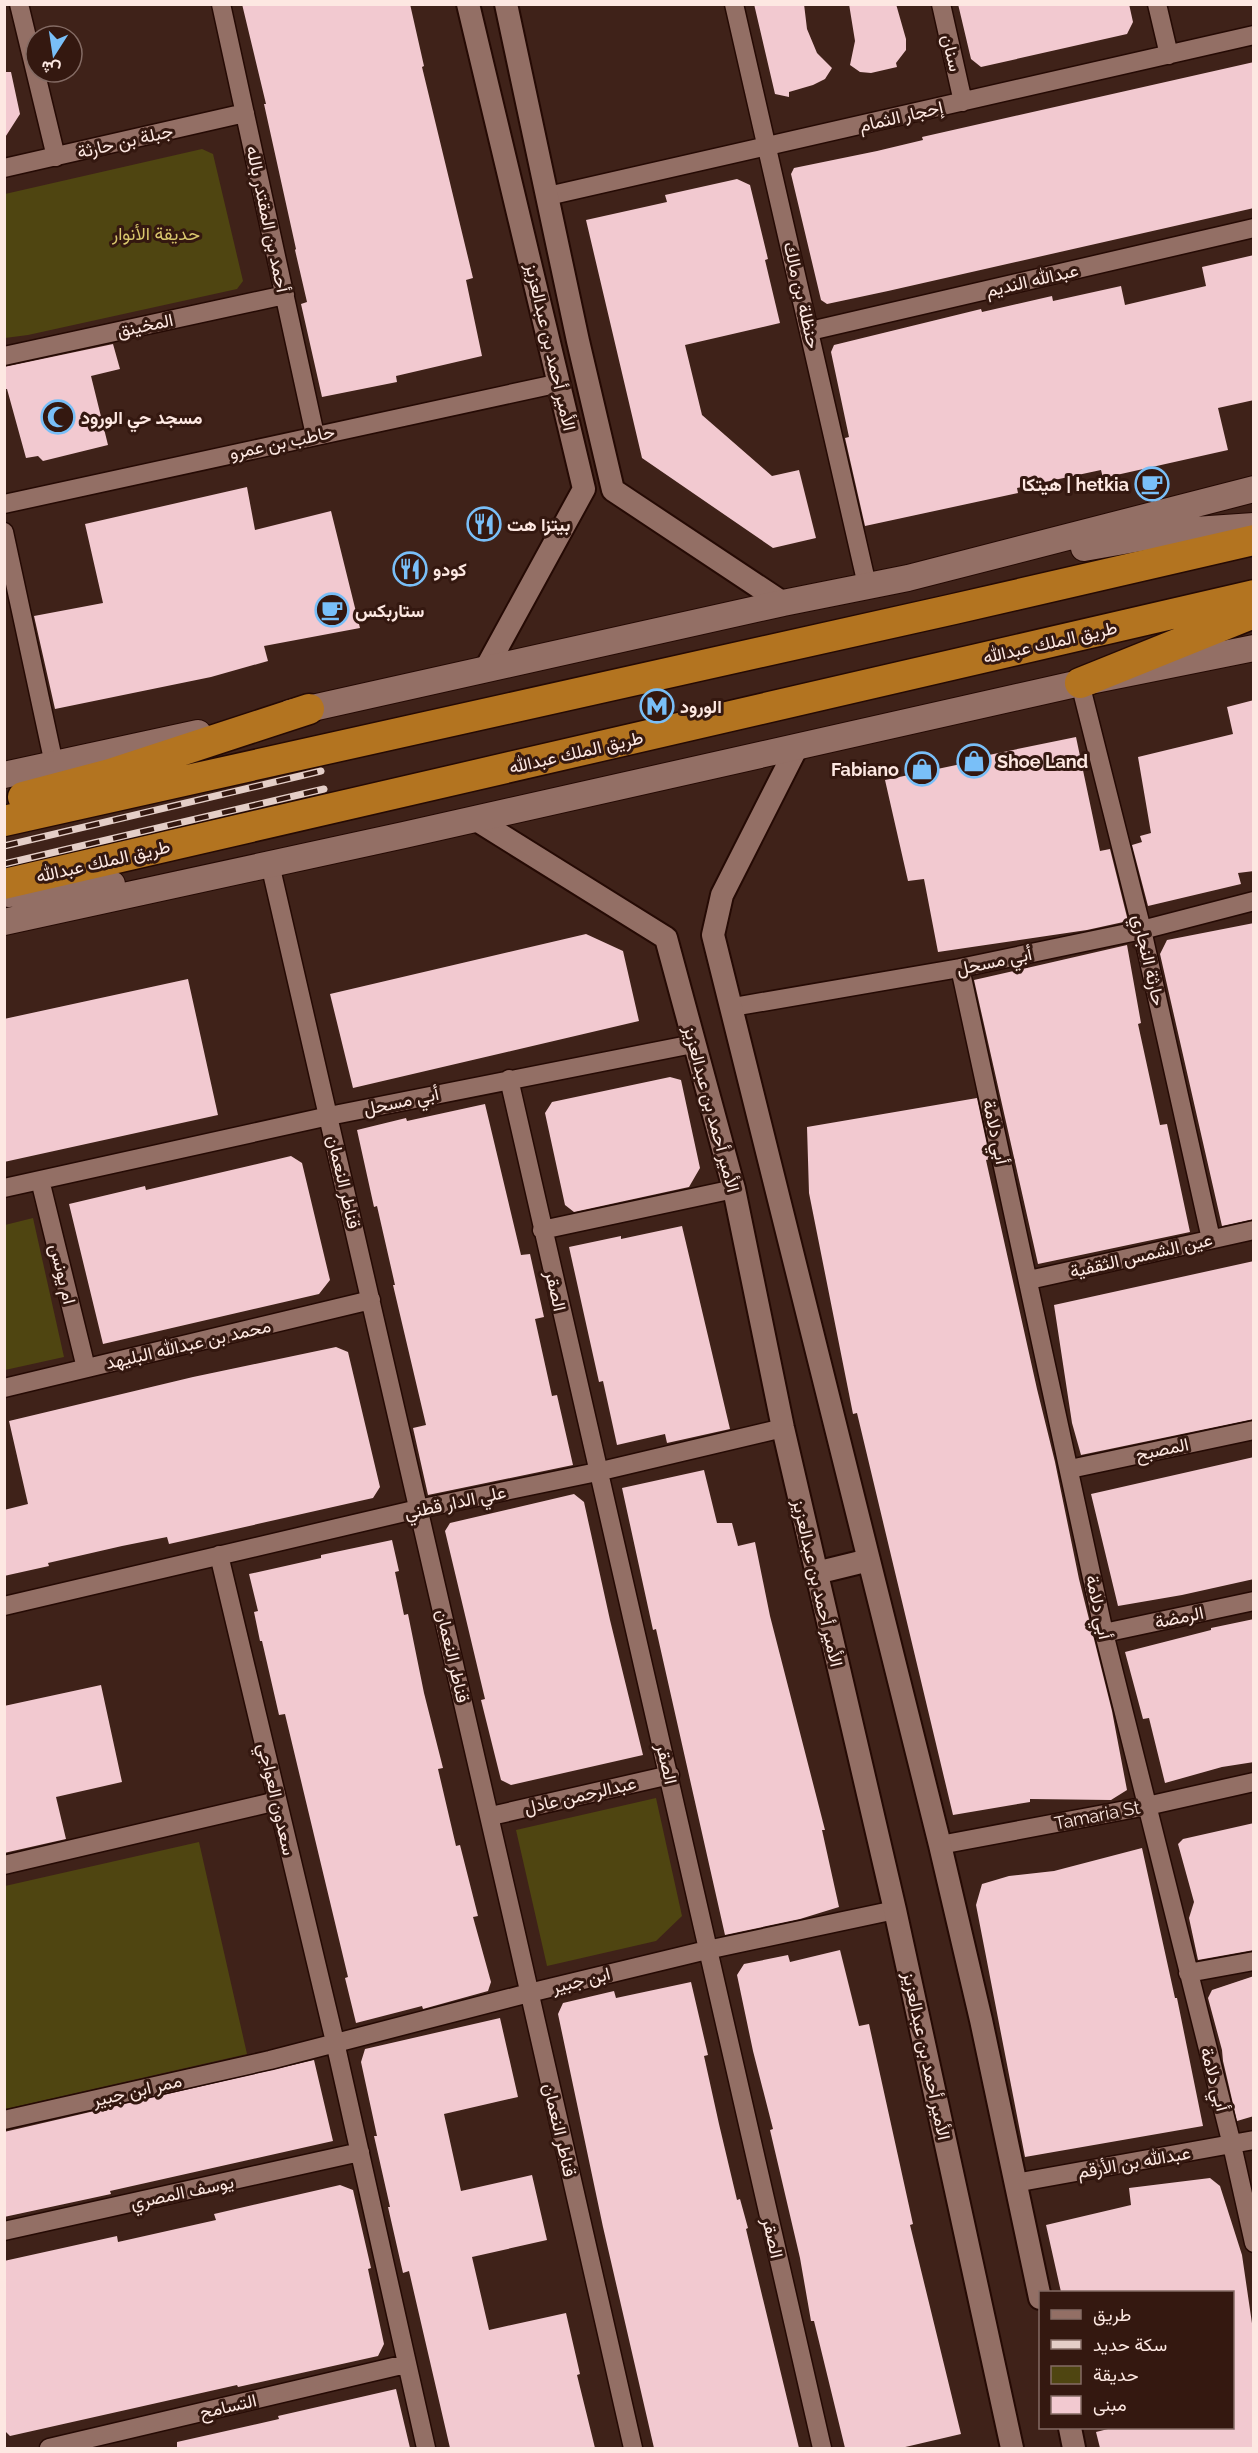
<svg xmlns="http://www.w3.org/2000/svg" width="1258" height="2453" font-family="Raleway,Vazirmatn,sans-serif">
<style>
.green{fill:#4f4511}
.building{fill:#f2c9d0}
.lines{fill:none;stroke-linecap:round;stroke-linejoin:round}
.minor-casing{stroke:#250a04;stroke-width:21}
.tertiary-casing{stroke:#250a04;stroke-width:26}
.secondary-casing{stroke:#250a04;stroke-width:28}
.trunk-casing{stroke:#250a04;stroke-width:33}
.minor{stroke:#936f65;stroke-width:18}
.tertiary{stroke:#936f65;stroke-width:22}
.secondary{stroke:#936f65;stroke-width:26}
.trunk{stroke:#b37420;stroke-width:30}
.rail-casing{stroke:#e4cec7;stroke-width:7}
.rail{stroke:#341810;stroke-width:4.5;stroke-dasharray:14;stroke-linecap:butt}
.labels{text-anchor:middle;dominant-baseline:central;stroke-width:6;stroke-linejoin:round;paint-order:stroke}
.street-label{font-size:18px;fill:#fde8e2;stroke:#341810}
.park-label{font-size:18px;fill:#d9c76d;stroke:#341810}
.poi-label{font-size:18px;font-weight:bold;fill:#fde8e2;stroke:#341810;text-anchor:start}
</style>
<rect width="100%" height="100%" fill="#3f2219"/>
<!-- green -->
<path class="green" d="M 202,149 L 213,154 L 243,281 L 237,289 L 28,335 L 5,338 L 5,194 Z
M 33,1218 L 64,1357 L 5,1370 L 5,1225 Z
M 656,1798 L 682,1916 L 656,1941 L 547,1966 L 516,1830 Z
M 199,1842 L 247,2054 L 5,2109 L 5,1886 Z"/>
<!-- building -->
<path class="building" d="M 242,4 L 410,4 L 424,66 L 422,67 L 473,278 L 466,280 L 482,356 L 396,376 L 397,382 L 322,397 L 301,304 L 307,302 L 295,250 L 296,249 L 264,104 L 266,104 Z
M 754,4 L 804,4 L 807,29 L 817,53 L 832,68 L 825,79 L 813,85 L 789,92 L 789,97 L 775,94 Z
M 849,4 L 896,4 L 906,39 L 906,50 L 896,63 L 897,67 L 871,73 L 860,72 L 850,65 L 855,41 Z
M 958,4 L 1129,4 L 1133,22 L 1127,34 L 981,67 L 971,59 Z
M 1254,62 L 1254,208 L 888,291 L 827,304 L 821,300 L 791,174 L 794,168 L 877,151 L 923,140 L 922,137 Z
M 4,72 L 11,72 L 20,114 L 4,139 Z
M 737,179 L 750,185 L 768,259 L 765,260 L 780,323 L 685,345 L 702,415 L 772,476 L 799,470 L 816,538 L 773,548 L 642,458 L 586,220 L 667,202 L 665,195 Z
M 1254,255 L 1254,400 L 1218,408 L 1228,450 L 1103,478 L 1101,470 L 1017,488 L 1018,493 L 865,526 L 845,438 L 849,437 L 831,352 L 834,345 L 981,309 L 982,312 L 1052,296 L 1053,301 L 1121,286 L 1125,305 L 1206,286 L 1202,267 Z
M 113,344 L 120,369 L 91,376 L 108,445 L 43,461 L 38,456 L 26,458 L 7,389 L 4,389 L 4,367 Z
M 247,487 L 255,530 L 331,511 L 360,628 L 264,646 L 268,661 L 211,677 L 55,709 L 34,616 L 103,603 L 85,524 Z
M 1254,700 L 1254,871 L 1238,873 L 1241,884 L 1148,906 L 1132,845 L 1142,842 L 1140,836 L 1151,833 L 1138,757 L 1233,734 L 1227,707 Z
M 1076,737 L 1100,851 L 1110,849 L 1128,921 L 1087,930 L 938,952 L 924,879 L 908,881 L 885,780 L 980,760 L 979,757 Z
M 1254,923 L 1254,1219 L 1222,1226 L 1160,954 L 1167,940 Z
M 586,934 L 623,951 L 639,1021 L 353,1088 L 330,994 Z
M 1127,945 L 1141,1023 L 1138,1024 L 1160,1125 L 1167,1124 L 1190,1232 L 1038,1264 L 974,980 Z
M 188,979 L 218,1115 L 4,1162 L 4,1019 Z
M 670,1077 L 681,1080 L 700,1168 L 689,1187 L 574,1212 L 565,1205 L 545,1113 L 552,1102 Z
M 977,1098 L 990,1159 L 986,1160 L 1037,1389 L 1055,1462 L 1079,1579 L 1112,1711 L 1127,1790 L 1111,1800 L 1030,1799 L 1030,1802 L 953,1815 L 857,1413 L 853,1414 L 809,1193 L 807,1127 Z
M 485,1104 L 521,1255 L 530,1254 L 544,1317 L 535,1319 L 552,1396 L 557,1395 L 573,1465 L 428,1495 L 413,1428 L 426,1425 L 393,1285 L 395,1285 L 377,1206 L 374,1207 L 357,1130 L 406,1118 L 407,1121 Z
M 291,1156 L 302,1163 L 330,1280 L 319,1294 L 103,1344 L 69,1204 L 145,1186 L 146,1190 Z
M 682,1226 L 730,1429 L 667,1443 L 665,1434 L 617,1445 L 603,1381 L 599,1382 L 569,1247 L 621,1236 L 621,1239 Z
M 1254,1261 L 1254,1419 L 1081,1455 L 1072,1423 L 1054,1305 Z
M 336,1347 L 348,1352 L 380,1487 L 373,1498 L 169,1544 L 167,1537 L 122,1546 L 48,1563 L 49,1566 L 4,1576 L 4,1510 L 28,1504 L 9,1421 L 193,1377 Z
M 1254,1457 L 1254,1579 L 1182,1595 L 1118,1606 L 1091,1494 Z
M 704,1470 L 717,1523 L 732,1523 L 738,1546 L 755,1542 L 770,1616 L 825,1830 L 822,1830 L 839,1907 L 800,1919 L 725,1935 L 656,1629 L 653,1630 L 622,1488 Z
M 574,1494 L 584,1502 L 610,1620 L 643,1755 L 511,1785 L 501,1780 L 481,1700 L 485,1699 L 445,1531 L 450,1523 Z
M 392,1540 L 399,1571 L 395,1572 L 404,1615 L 408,1614 L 424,1693 L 443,1768 L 438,1769 L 456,1846 L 460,1845 L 478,1916 L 473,1917 L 491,1982 L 488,1991 L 423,2009 L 422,2006 L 356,2023 L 345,1978 L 348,1977 L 285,1714 L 279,1715 L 262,1641 L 260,1641 L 254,1612 L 258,1611 L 249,1574 L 321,1558 L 321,1555 Z
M 1254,1619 L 1254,1762 L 1222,1767 L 1165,1783 L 1149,1718 L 1143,1719 L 1125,1652 L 1211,1630 L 1211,1628 Z
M 101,1685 L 122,1782 L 56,1797 L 66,1839 L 4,1853 L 4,1706 Z
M 1254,1823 L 1254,1950 L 1198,1960 L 1189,1918 L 1194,1902 L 1178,1844 L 1183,1839 Z
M 1142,1848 L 1175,1998 L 1177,1998 L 1203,2126 L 1025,2157 L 976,1905 L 982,1884 L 1009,1876 L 1054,1871 Z
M 840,1950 L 859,2026 L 869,2024 L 913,2224 L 910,2225 L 961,2434 L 901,2448 L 845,2448 L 814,2321 L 811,2321 L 800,2258 L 770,2130 L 773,2129 L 753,2051 L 737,1975 L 744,1964 L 788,1955 L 790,1962 Z
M 1254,1976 L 1254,2116 L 1237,2121 L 1223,2061 L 1222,2050 L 1208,1998 L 1212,1990 Z
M 691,1982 L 708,2055 L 704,2056 L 719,2124 L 737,2200 L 740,2199 L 748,2228 L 746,2229 L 799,2448 L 654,2448 L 603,2227 L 558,2014 L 563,2003 L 614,1991 L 616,1998 Z
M 500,2018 L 518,2097 L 444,2114 L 461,2191 L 532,2175 L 547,2240 L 472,2257 L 489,2330 L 566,2313 L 580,2374 L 577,2375 L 595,2448 L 450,2448 L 409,2271 L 403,2273 L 388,2207 L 390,2207 L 374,2136 L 377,2136 L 361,2062 L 365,2049 Z
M 314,2060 L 333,2141 L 110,2191 L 111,2194 L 4,2217 L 4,2132 Z
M 1210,2178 L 1220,2186 L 1242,2255 L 1254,2337 L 1254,2448 L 1100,2448 L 1096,2432 L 1116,2427 L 1233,2427 L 1233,2292 L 1061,2292 L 1046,2225 L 1131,2205 L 1129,2188 Z
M 340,2185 L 353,2190 L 371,2268 L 368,2269 L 384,2344 L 378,2356 L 238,2387 L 237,2385 L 10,2436 L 4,2430 L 4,2261 L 117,2236 L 118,2242 L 216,2220 L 214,2214 Z
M 396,2389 L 410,2448 L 177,2448 L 177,2442 L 279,2419 L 278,2416 Z"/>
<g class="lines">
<!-- minor casing -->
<g class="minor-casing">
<path id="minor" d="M 19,4 L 56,157
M 221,4 L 315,435
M 734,4 L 867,585
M 941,4 L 963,102
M 1157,4 L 1169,55
M 4,168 L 245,113
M 548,196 L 1254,35
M 810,331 L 1254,228
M 4,356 L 285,295
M 4,504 L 560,383
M 4,532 L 54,764
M 1080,683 L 1142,930 L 1211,1239
M 270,864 C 395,1391 512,1920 633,2448
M 960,968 L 1104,1633 L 1232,2145 L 1254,2243
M 733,1007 L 960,968 L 1142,930 L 1254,901
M 509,1079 L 822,2448
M 40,1180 L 86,1368
M 4,1188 L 329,1116 L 693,1044
M 542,1230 L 734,1189
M 1029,1280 L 1254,1230
M 4,1388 L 371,1300
M 1070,1469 L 1254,1430
M 219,1555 L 335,2042 L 426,2448
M 4,1606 L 418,1509 L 597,1472 L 783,1428
M 1104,1633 L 1254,1601
M 491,1816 L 670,1775
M 940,1845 L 1147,1806 L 1254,1782
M 4,1865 L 277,1801
M 1188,1973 L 1254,1961
M 4,2120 L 270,2060 L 529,1993 L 707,1950 L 895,1910
M 1015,2183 L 1254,2140
M 4,2231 L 360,2152
M 49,2448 L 406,2364"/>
</g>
<!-- tertiary casing -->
<g class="tertiary-casing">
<path id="tertiary" d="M 468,4 L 584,489 L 485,670
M 506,4 L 578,341 L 613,490 L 783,603
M 797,747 L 722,895 L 713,935 L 940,1845 L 981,2020 L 1040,2298
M 475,819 L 666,938 L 734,1189 L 783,1428 L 895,1910 L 1012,2448
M 816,1573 L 869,1560
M 1070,2428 L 1074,2448"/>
</g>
<!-- secondary casing -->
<g class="secondary-casing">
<path id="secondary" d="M 1084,548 L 1180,531 L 1254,526
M 290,713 L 783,603 L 908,578 L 1254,489
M 4,775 L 198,733
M 8,894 L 112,884
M 4,922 L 404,835 L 1080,683 L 1254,648"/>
</g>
<!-- trunk casing -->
<g class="trunk-casing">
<path id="trunk" d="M 1080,683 L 1254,613
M 23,797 L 110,774 L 309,709
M 4,821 L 954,609 L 1254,540
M 4,884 L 1254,595"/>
</g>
<!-- minor -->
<use href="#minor" class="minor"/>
<!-- tertiary -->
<use href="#tertiary" class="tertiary"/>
<!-- secondary -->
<use href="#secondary" class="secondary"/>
<!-- trunk -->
<use href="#trunk" class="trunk"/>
<!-- rail casing -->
<g class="rail-casing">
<path id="rail" d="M 4,846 L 321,771
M 4,864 L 324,789"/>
</g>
<!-- rail -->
<use href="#rail" class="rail"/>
</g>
<!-- icons -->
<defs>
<g id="mosque-ring" transform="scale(1.725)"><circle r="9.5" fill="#341810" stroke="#79bff8" stroke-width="1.5"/><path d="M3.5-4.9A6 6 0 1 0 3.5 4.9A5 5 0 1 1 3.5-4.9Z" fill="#79bff8"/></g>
<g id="cafe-ring" transform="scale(1.725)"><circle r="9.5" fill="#341810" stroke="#79bff8" stroke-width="1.5"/><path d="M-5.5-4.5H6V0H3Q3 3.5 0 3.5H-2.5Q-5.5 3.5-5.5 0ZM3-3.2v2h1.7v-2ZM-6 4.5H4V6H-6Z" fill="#79bff8"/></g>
<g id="restaurant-ring" transform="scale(1.725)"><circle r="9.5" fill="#341810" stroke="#79bff8" stroke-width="1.5"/><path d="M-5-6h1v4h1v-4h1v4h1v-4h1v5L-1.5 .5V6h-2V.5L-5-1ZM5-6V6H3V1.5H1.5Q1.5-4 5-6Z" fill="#79bff8"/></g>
<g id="metro-ring" transform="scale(1.725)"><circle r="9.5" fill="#341810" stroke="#79bff8" stroke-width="1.5"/><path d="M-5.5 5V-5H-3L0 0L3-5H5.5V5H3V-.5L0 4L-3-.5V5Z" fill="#79bff8"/></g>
<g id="shop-ring" transform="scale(1.725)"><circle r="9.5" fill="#341810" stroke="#79bff8" stroke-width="1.5"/><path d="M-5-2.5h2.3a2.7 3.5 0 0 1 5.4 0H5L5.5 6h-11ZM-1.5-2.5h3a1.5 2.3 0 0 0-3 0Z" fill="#79bff8"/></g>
</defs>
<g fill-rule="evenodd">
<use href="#mosque-ring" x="58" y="417"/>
<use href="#cafe-ring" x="1152" y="484"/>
<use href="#restaurant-ring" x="484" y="524"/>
<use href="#restaurant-ring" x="410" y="569"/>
<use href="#cafe-ring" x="332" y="610"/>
<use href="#metro-ring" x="657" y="706"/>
<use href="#shop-ring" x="974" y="761"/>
<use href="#shop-ring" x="922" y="769"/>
</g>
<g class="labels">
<!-- street labels -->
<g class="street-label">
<text transform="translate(952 53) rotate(77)">سنان</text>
<text transform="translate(901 116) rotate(-13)">إحجار الثمام</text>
<text transform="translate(125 141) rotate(-13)">جبلة بن حارثة</text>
<text transform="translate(268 219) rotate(78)">أحمد بن المقتدر بالله</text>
<text transform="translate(1032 280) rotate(-13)">عبدالله النديم</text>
<text transform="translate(802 295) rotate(77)">حنظلة بن مالك</text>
<text transform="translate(145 325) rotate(-12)">المخينق</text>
<text transform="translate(551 347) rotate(77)">الأمير أحمد بن عبدالعزيز</text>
<text transform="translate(282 442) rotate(-12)">حاطب بن عمرو</text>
<text transform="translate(1050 642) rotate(-13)">طريق الملك عبدالله</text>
<text transform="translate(576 752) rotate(-13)">طريق الملك عبدالله</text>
<text transform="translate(103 861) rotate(-13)">طريق الملك عبدالله</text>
<text transform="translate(1149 960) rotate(77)">حارثة النجاري</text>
<text transform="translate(994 961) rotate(-12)">أبي مسحل</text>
<text transform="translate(401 1101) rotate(-12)">أبي مسحل</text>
<text transform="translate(712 1109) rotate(75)">الأمير أحمد بن عبدالعزيز</text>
<text transform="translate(996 1132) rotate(78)">أبي دلامة</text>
<text transform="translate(344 1182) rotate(77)">قناطر النعمان</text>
<text transform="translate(1141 1255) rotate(-13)">عين الشمس الثقفية</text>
<text transform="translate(63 1274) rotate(76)">ام يونس</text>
<text transform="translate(556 1291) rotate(77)">الصقر</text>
<text transform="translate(188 1344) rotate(-13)">محمد بن عبدالله البليهد</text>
<text transform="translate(1162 1449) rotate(-12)">المصبح</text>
<text transform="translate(455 1502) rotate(-12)">علي الدار قطني</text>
<text transform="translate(818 1583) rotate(77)">الأمير أحمد بن عبدالعزيز</text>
<text transform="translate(1099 1607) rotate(78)">أبي دلامة</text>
<text transform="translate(1179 1617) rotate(-12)">الرمضة</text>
<text transform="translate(453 1656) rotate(77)">قناطر النعمان</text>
<text transform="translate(667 1764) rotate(77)">الصقر</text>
<text transform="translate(580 1795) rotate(-13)">عبدالرحمن عادل</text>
<text transform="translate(277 1799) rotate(77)">سعدون العواجي</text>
<text transform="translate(1097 1815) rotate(-11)">Tamaria St</text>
<text transform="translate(581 1980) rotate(-14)">ابن جبير</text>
<text transform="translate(927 2056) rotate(78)">الأمير أحمد بن عبدالعزيز</text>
<text transform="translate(1215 2079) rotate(75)">أبي دلامة</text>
<text transform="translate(137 2090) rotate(-13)">ممر ابن جبير</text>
<text transform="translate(560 2130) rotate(77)">قناطر النعمان</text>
<text transform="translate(1134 2162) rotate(-10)">عبدالله بن الأرقم</text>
<text transform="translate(182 2192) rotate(-12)">يوسف المصري</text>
<text transform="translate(773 2238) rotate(77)">الصقر</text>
<text transform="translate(228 2406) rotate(-13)">التسامح</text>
</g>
<!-- park labels -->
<g class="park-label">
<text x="156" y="233">حديقة الأنوار</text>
</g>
<!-- poi labels -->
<g class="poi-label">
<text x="81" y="417">مسجد حي الورود</text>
<text x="1129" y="484" text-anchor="end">هيتكا | hetkia</text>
<text x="507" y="524">بيتزا هت</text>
<text x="433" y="569">كودو</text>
<text x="355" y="610">ستاربكس</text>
<text x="680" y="706">الورود</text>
<text x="997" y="761">Shoe Land</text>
<text x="899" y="769" text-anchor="end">Fabiano</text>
</g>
</g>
<!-- border -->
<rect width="1258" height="2453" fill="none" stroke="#fde8e2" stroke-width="12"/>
<!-- legend -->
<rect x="1039" y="2291" width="195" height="138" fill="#341810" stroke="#846b64" stroke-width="1.5"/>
<rect x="1051" y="2310" width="30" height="9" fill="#936f65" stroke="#846b64" stroke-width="1.5"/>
<text x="1093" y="2321" font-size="18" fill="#fde8e2">طريق</text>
<rect x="1051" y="2340" width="30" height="9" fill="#e4cec7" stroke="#846b64" stroke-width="1.5"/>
<text x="1093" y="2351" font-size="18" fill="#fde8e2">سكة حديد</text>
<rect x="1051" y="2366" width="30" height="18" fill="#4f4511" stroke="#846b64" stroke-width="1.5"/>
<text x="1093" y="2381" font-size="18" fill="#fde8e2">حديقة</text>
<rect x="1051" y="2396" width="30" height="18" fill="#f2c9d0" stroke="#846b64" stroke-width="1.5"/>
<text x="1093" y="2411" font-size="18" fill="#fde8e2">مبنى</text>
<!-- north arrow -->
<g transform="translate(54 54) rotate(192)"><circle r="28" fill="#341810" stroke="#846b64" stroke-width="1.5"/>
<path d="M0-4.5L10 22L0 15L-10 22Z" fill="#79bff8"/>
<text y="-9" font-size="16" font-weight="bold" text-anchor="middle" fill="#fde8e2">ش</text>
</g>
</svg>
